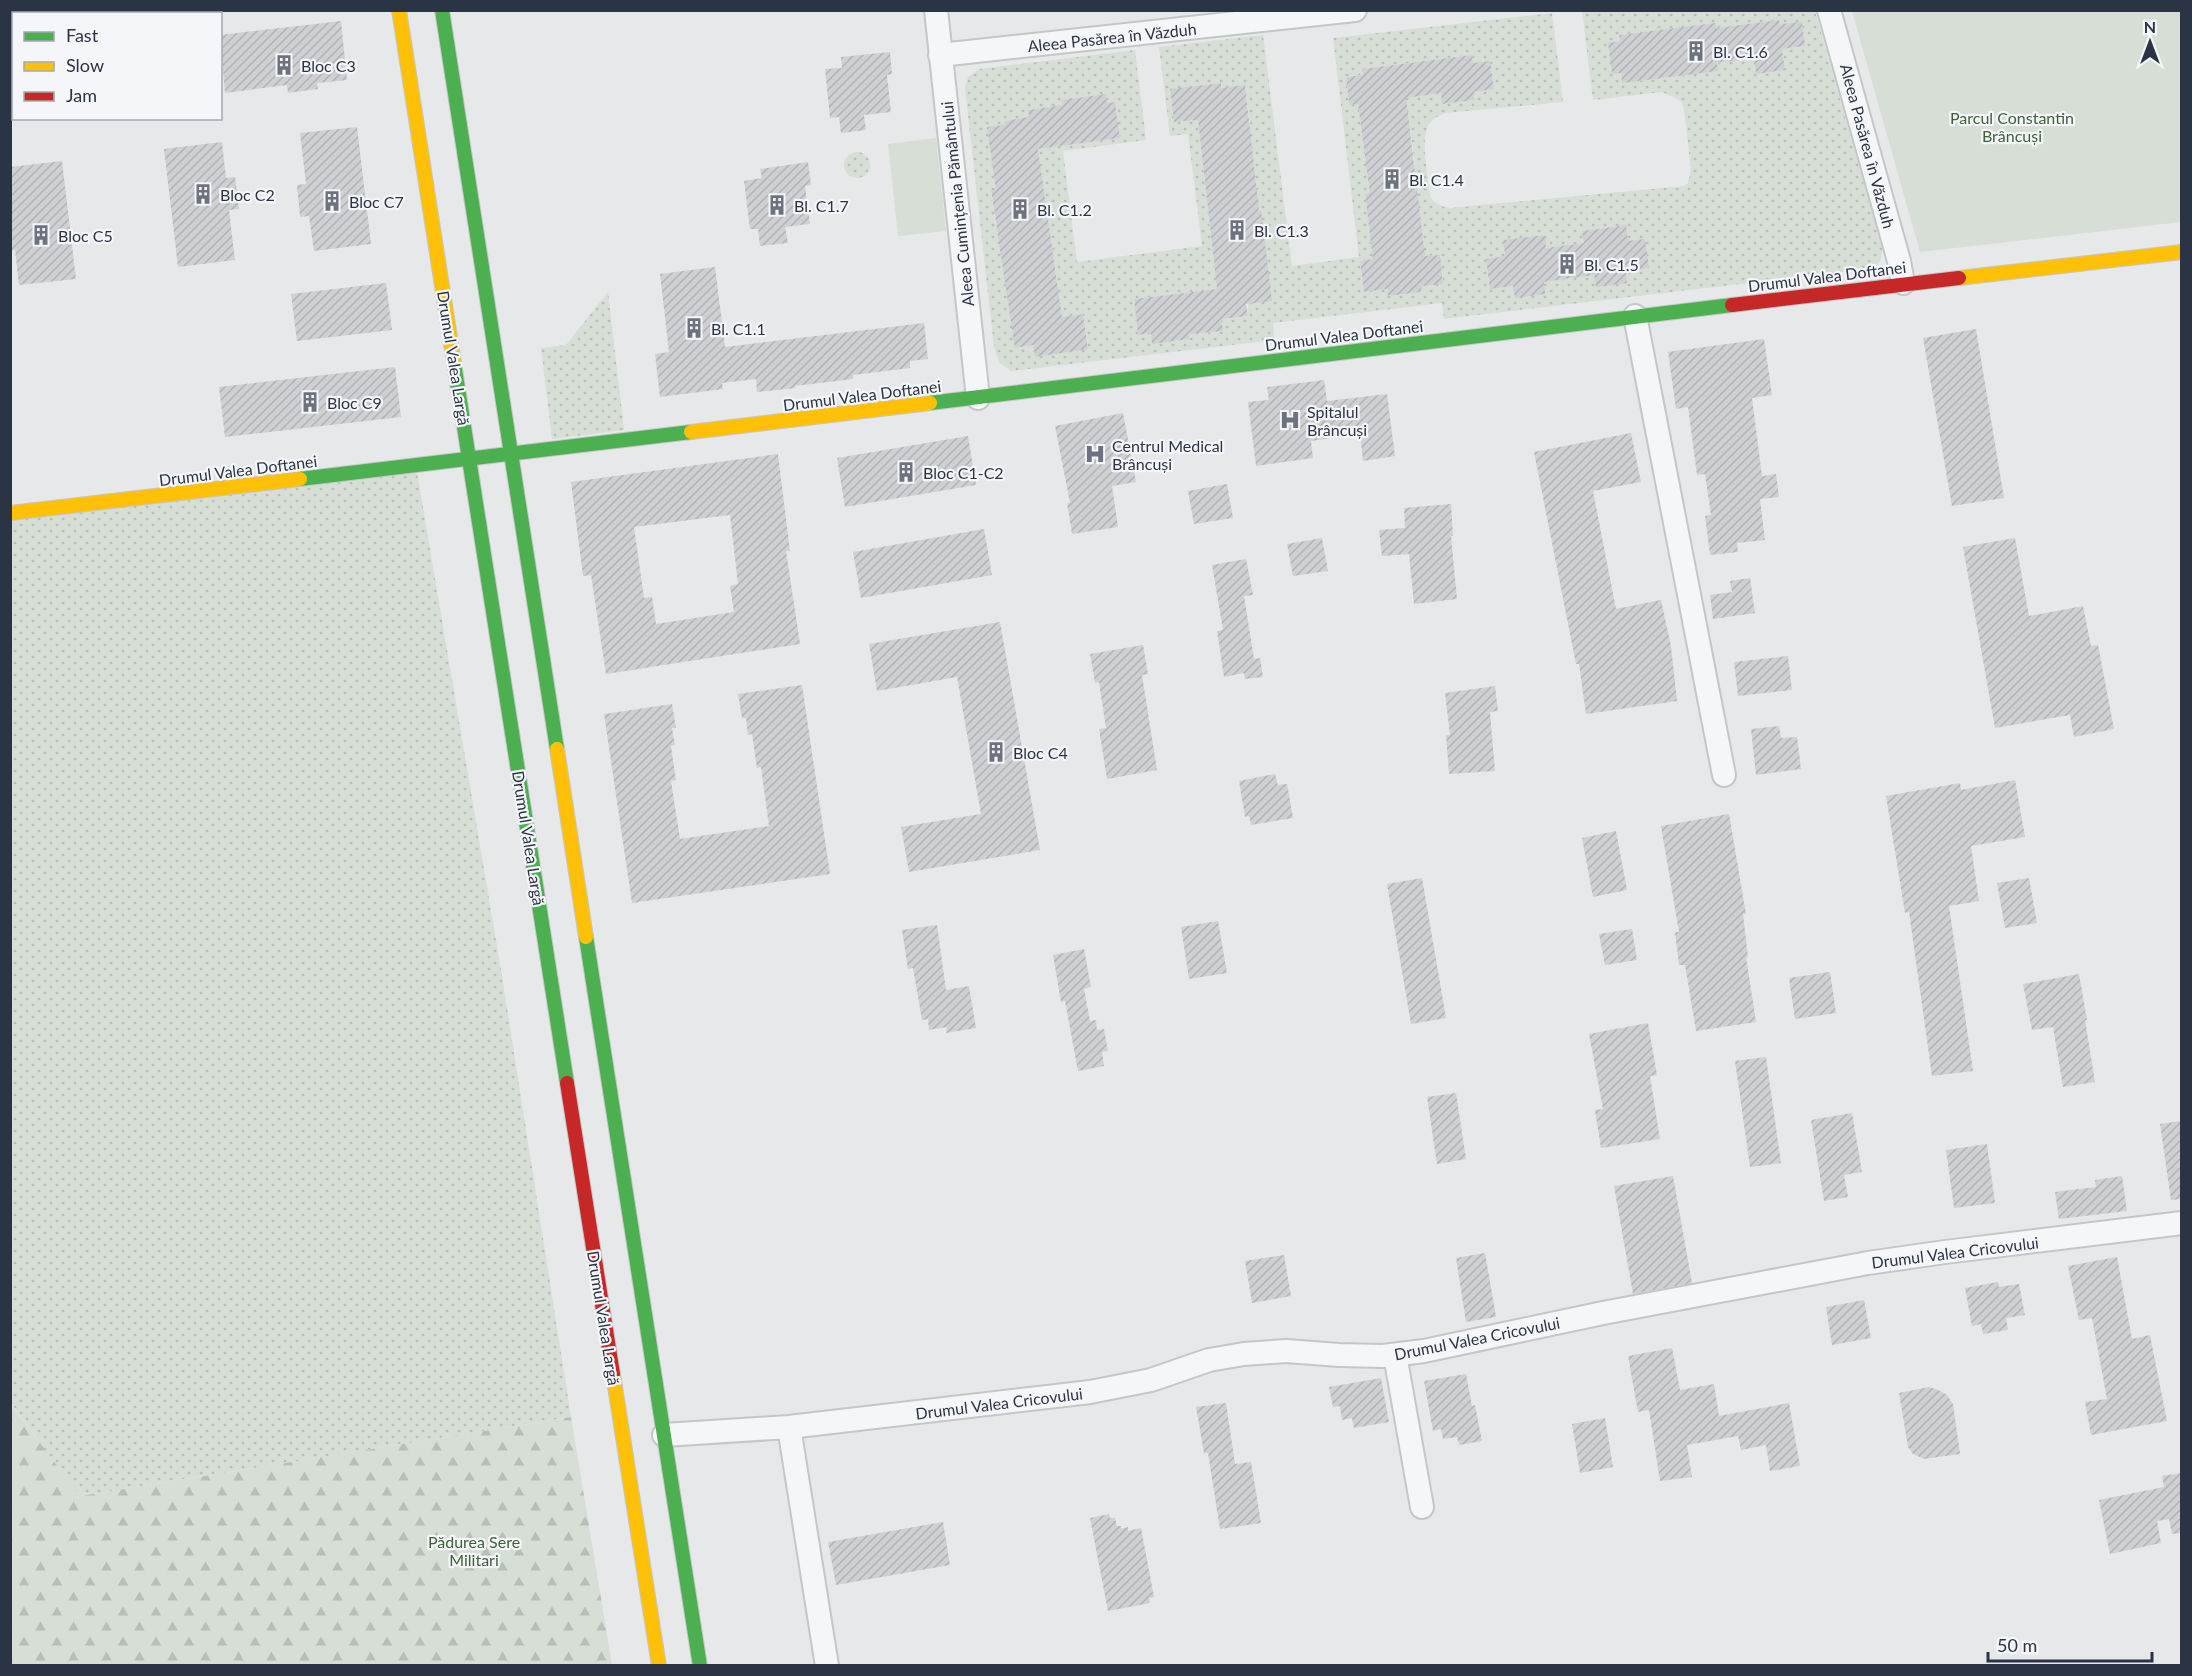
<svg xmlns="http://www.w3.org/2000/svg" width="2192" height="1676" font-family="Lato,sans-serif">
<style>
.grass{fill:url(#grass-dots);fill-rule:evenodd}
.forest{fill:url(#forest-firs)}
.green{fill:#d6ded6}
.building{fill:url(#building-hatch);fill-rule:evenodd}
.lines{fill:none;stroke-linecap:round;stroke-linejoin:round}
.street-casing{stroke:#c4c6c8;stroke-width:26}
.fast-casing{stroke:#c4c6c8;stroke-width:16}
.slow-casing{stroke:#c4c6c8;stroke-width:16}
.jam-casing{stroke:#c4c6c8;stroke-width:16}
.street{stroke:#f5f6f7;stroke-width:22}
.fast{stroke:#4caf50;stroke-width:14}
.slow{stroke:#ffc107;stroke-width:14}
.jam{stroke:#c62828;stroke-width:14}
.labels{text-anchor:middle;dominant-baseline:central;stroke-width:4.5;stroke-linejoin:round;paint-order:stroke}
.street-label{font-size:16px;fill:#2b3445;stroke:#f4f6f9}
.poi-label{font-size:16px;fill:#2b3445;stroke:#f4f6f9;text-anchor:start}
.park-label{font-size:16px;fill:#3f6138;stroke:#f4f6f9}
</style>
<defs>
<pattern id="grass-dots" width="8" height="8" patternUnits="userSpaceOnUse" patternTransform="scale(1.5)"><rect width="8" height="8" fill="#d6ded6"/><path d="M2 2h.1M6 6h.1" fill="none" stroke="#b8bfb9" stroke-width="1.8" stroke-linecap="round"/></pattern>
<pattern id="forest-firs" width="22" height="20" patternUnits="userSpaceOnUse" patternTransform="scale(1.5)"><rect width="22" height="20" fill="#d6ded6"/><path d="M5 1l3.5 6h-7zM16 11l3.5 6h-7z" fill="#b8bfb9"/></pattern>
<pattern id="building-hatch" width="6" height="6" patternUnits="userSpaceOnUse" patternTransform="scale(1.5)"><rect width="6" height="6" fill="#ced0d3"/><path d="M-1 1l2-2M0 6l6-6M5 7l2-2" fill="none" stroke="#b1b3b6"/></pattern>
</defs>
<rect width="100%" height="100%" fill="#e6e8ea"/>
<!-- grass -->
<path class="grass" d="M 1582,11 L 1815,11 L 1882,248 L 1881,259 L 1875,268 L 1444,319 L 1442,303 L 1273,323 L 1274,340 L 1011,371 L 1000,363 L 994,347 L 965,88 L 968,77 L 979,69 L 1135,50 L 1146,140 L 1063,151 L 1077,262 L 1202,246 L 1188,134 L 1170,136 L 1159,47 L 1263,35 L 1292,266 L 1359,257 L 1333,38 L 1552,13 L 1563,102 L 1445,113 C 1438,116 1433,118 1429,124 C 1420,138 1428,178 1430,196 C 1435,204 1440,206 1450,208 L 1684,186 L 1688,183 L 1691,170 L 1684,109 L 1681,101 L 1662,92 L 1593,100 ZM 1779,20 L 1780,24 L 1802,22 L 1805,46 L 1782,49 L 1785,70 L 1756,74 L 1754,53 L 1730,55 L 1730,61 L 1622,83 L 1621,73 L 1612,74 L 1609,43 L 1620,41 L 1619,35 L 1716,24 L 1716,28 ZM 1472,55 L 1473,63 L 1490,61 L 1494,88 L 1473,92 L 1473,100 L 1442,104 L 1441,93 L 1393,99 L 1410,129 L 1415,165 L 1408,166 C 1421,199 1421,223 1418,257 L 1440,255 L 1443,283 L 1422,286 L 1421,292 L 1388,296 L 1387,289 L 1364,292 L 1360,261 L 1380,258 L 1369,227 L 1365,195 L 1375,193 C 1363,159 1362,138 1365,103 L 1349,105 L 1346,77 L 1363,75 L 1362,69 ZM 1221,83 L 1222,88 L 1245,85 L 1250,124 L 1237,126 L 1247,213 L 1248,316 L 1221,319 L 1222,331 L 1201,333 L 1188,329 L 1189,339 L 1152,344 L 1151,333 L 1138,334 L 1134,299 L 1217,289 L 1198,120 L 1174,122 L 1170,89 ZM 1105,94 L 1107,103 L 1115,102 L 1120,138 L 1038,149 L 1062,317 L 1083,314 L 1088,348 L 1035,357 L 1033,345 L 1016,348 L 1001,252 L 1010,227 L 996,228 L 991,191 L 1005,189 L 993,167 L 988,127 L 1005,125 L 1005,121 L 1029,117 L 1028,110 L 1056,106 L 1064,109 L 1063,100 ZM 1625,225 L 1628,241 L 1649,268 L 1626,272 L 1627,283 L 1594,275 L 1544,282 L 1515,298 L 1513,286 L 1490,289 L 1486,259 L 1505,256 L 1503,240 L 1544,235 L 1546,248 L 1584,243 L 1583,231 Z
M844 165a13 13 0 1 1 26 0a13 13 0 1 1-26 0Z
M 608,292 L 624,430 L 552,439 L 541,348 L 566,345 Z
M 416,466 L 501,970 L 571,1417 L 79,1496 L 11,1403 L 10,507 Z"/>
<!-- forest -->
<path class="forest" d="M 10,1403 L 80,1496 L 571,1417 L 612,1665 L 11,1665 Z"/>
<!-- green -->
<path class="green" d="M 1852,11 L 2181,11 L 2181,222 L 1920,252 Z
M 936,138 L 946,231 L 898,236 L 888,144 Z"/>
<!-- building -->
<path class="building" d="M 1779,20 L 1780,24 L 1802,22 L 1805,46 L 1782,49 L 1785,70 L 1756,74 L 1754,58 L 1717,63 L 1718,71 L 1622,83 L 1621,73 L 1612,74 L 1608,43 L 1620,41 L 1619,35 L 1716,23 L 1716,28 Z
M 341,21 L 347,80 L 317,83 L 318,89 L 288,93 L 287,85 L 225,93 L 220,35 Z
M 890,52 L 892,74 L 887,75 L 891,112 L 864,115 L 866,130 L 841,133 L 839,117 L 830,118 L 825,69 L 842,68 L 841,57 Z
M 1472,55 L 1473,63 L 1490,61 L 1494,89 L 1473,92 L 1474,100 L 1442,104 L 1441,93 L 1406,98 L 1425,256 L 1440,255 L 1443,284 L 1422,286 L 1421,292 L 1388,296 L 1387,289 L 1364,292 L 1360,261 L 1373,259 L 1365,194 L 1370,193 L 1358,104 L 1349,105 L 1346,77 L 1363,75 L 1362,69 Z
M 1221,83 L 1221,88 L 1245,85 L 1259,211 L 1261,211 L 1272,301 L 1246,304 L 1248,316 L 1221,319 L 1223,331 L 1189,334 L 1189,339 L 1152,344 L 1151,333 L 1138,335 L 1134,299 L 1217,289 L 1198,120 L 1174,122 L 1170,89 Z
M 1106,94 L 1107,103 L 1115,102 L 1120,138 L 1038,149 L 1062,317 L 1083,314 L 1088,349 L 1035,357 L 1033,345 L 1015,348 L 991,190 L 996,190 L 987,127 L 1005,125 L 1005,121 L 1029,117 L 1028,110 L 1063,105 L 1062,100 Z
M 357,127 L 371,244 L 314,251 L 309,216 L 300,217 L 297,185 L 306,184 L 300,133 Z
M 222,142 L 226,178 L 235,177 L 239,209 L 229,210 L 235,260 L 178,267 L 164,149 Z
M 62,161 L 76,279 L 19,285 L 15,250 L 10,251 L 10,167 Z
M 808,162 L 811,185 L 805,186 L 810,224 L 785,227 L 788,243 L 760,246 L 758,229 L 750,229 L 744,181 L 762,178 L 760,169 Z
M 1626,225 L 1628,241 L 1645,239 L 1649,268 L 1626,272 L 1627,283 L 1596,287 L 1594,275 L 1544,282 L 1545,294 L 1515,298 L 1513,286 L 1490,289 L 1486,259 L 1505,256 L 1503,240 L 1545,235 L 1546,248 L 1584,243 L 1582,231 Z
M 715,267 L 725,347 L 924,323 L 928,359 L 910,361 L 910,368 L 853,375 L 853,379 L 795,386 L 796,388 L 757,392 L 756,379 L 722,383 L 723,389 L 660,397 L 655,354 L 669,352 L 660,274 Z
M 386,283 L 392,330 L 297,341 L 291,294 Z
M 1976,329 L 2004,498 L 1952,506 L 1923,338 Z
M 1764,339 L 1772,395 L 1752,398 L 1762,476 L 1776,474 L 1779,497 L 1760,499 L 1765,540 L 1737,543 L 1738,552 L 1710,555 L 1705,516 L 1711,515 L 1705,474 L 1697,475 L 1688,407 L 1676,409 L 1668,352 Z
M 395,367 L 401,417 L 225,437 L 219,387 Z
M 1324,380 L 1327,401 L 1387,394 L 1395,456 L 1363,461 L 1360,434 L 1311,441 L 1313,458 L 1256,466 L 1248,402 L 1269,400 L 1267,387 Z
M 1123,413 L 1136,482 L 1112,486 L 1118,527 L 1072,534 L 1067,503 L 1070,503 L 1055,426 Z
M 1631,433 L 1641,482 L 1593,491 L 1616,609 L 1661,600 L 1671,646 L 1677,701 L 1586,714 L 1579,664 L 1576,664 L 1534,452 Z
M 968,436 L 976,485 L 845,507 L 837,458 Z
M 778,454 L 790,551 L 786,551 L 800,644 L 606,674 L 591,575 L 583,576 L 571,482 ZM 730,515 L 738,584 L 730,586 L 734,612 L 656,624 L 652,597 L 644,598 L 634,527 Z
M 1227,484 L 1233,518 L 1194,524 L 1188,491 Z
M 1451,504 L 1453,536 L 1451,536 L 1457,599 L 1414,604 L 1409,554 L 1382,556 L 1379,530 L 1405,528 L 1404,508 Z
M 984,529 L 992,575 L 861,598 L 853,552 Z
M 1322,538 L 1328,571 L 1293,576 L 1287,544 Z
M 2015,538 L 2029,616 L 2083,606 L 2091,646 L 2098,645 L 2114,729 L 2074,737 L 2070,715 L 1995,728 L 1963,547 Z
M 1246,559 L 1253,595 L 1244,596 L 1254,659 L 1260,658 L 1263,677 L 1245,679 L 1244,673 L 1224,677 L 1217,631 L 1223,630 L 1212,565 Z
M 1750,578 L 1755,613 L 1713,619 L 1710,595 L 1732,592 L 1730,581 Z
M 1000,622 L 1040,850 L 909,872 L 901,827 L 981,814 L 957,677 L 877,691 L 869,644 Z
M 1143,645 L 1148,674 L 1142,675 L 1157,770 L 1107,779 L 1099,729 L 1106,728 L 1099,682 L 1095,683 L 1090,654 Z
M 1788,656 L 1792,690 L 1738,696 L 1734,662 Z
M 802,685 L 830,874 L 632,903 L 604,714 L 672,704 L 676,728 L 672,728 L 675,745 L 671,746 L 676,780 L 671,781 L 680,839 L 769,826 L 761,767 L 757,768 L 752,734 L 748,735 L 746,718 L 742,718 L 738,694 Z
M 1495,686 L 1498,711 L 1490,712 L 1495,771 L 1449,774 L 1446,735 L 1450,735 L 1445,693 Z
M 1779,726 L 1781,738 L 1797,737 L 1801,769 L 1756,775 L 1751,729 Z
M 1275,774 L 1278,785 L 1287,784 L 1293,818 L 1251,825 L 1249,816 L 1245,817 L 1239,781 Z
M 2015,780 L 2025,837 L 1971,846 L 1979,901 L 1949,906 L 1973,1071 L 1932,1076 L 1909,912 L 1905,913 L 1886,796 L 1960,783 L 1961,790 Z
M 1729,814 L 1746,914 L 1743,914 L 1748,957 L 1746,957 L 1756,1022 L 1696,1031 L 1685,965 L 1679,965 L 1675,932 L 1679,932 L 1661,826 Z
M 1616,831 L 1627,890 L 1593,897 L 1582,838 Z
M 1422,878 L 1446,1018 L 1411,1024 L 1387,884 Z
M 2029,878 L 2037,923 L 2005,928 L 1997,883 Z
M 1218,921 L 1227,973 L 1189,979 L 1181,927 Z
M 937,925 L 946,990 L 969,986 L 976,1028 L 946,1033 L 947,1027 L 929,1030 L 928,1019 L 922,1020 L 913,968 L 908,969 L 902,930 Z
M 1632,929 L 1637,960 L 1605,965 L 1599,934 Z
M 1084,949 L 1091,987 L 1084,989 L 1090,1021 L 1096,1020 L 1097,1030 L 1104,1029 L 1108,1051 L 1102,1052 L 1104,1066 L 1078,1071 L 1065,1001 L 1061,1002 L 1053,955 Z
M 1830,972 L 1836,1013 L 1795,1019 L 1789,978 Z
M 2079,974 L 2087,1020 L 2085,1020 L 2095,1082 L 2063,1087 L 2053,1027 L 2032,1030 L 2023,984 Z
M 1648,1023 L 1657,1075 L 1650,1076 L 1660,1139 L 1601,1148 L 1595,1110 L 1603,1109 L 1589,1034 Z
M 1766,1057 L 1781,1163 L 1750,1167 L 1735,1061 Z
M 1456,1093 L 1466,1159 L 1437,1164 L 1427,1097 Z
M 1852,1113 L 1862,1172 L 1844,1175 L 1848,1197 L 1824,1201 L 1811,1120 Z
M 2181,1121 L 2181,1199 L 2171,1200 L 2160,1124 Z
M 1987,1144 L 1995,1203 L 1954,1208 L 1946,1150 Z
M 1673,1176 L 1692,1283 L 1633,1294 L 1614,1186 Z
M 2122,1176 L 2127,1211 L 2059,1219 L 2055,1192 L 2096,1187 L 2095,1180 Z
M 1485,1253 L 1496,1317 L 1466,1322 L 1456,1258 Z
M 1284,1255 L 1291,1296 L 1252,1303 L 1245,1261 Z
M 2117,1257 L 2132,1339 L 2150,1335 L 2167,1421 L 2091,1435 L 2085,1402 L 2107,1399 L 2092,1318 L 2079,1320 L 2068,1266 Z
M 1998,1282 L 1999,1287 L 2019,1284 L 2025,1315 L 2006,1318 L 2008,1330 L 1983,1334 L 1981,1324 L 1972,1326 L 1965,1288 Z
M 1864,1300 L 1871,1338 L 1832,1345 L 1826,1307 Z
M 1672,1348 L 1680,1390 L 1714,1384 L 1719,1416 L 1789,1403 L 1800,1466 L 1770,1471 L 1766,1445 L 1741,1450 L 1738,1436 L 1687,1445 L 1692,1477 L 1660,1481 L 1649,1410 L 1638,1412 L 1628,1356 Z
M 1466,1374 L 1472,1406 L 1475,1405 L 1482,1441 L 1459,1445 L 1457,1437 L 1443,1439 L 1441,1429 L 1433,1431 L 1424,1381 Z
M 1381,1378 L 1389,1422 L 1354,1428 L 1352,1418 L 1342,1420 L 1340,1406 L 1333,1407 L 1329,1387 Z
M 1929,1387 L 1938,1390 L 1947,1395 L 1953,1404 L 1960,1454 L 1924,1459 L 1913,1454 L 1908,1447 L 1899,1393 Z
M 1226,1403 L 1235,1464 L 1251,1462 L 1261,1523 L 1220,1529 L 1208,1453 L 1204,1453 L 1196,1407 Z
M 1605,1418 L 1613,1467 L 1580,1473 L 1572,1424 Z
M 2181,1473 L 2181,1533 L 2172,1534 L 2169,1519 L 2157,1521 L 2161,1543 L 2110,1554 L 2099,1500 L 2164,1487 L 2162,1476 Z
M 1109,1514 L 1110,1518 L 1115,1518 L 1117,1526 L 1121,1526 L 1121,1529 L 1128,1527 L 1128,1531 L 1141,1528 L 1154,1597 L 1149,1598 L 1150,1603 L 1108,1611 L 1090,1518 Z
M 943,1522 L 950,1565 L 836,1585 L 828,1542 Z"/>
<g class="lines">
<!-- street casing -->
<g class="street-casing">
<path id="street" d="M 936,10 L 978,398
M 1829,10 L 1899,261 L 1903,283
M 940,55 L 1355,10
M 1635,316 L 1724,775
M 1395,1355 L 1422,1507
M 789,1427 L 827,1666
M 664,1435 L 789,1427 L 1090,1392 L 1151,1380 L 1209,1360 L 1244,1354 L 1286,1351 L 1339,1355 L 1383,1356 L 1424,1351 L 1603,1313 L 1868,1263 L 1945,1252 L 2182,1223"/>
</g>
<!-- fast casing -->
<g class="fast-casing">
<path id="fast" d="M 442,10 L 557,749
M 454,363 L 567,1083
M 930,403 L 1732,305
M 300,479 L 691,432
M 586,937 L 700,1666"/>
</g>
<!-- slow casing -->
<g class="slow-casing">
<path id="slow" d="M 399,10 L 454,363
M 1959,278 L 2182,252
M 691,432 L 930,403
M 10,513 L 300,479
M 557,749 L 586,937
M 613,1374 L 659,1666"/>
</g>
<!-- jam casing -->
<g class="jam-casing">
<path id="jam" d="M 1732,305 L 1959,278
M 567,1083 L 613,1374"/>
</g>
<!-- street -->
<use href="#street" class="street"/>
<!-- fast -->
<use href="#fast" class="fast"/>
<!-- slow -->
<use href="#slow" class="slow"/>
<!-- jam -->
<use href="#jam" class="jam"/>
</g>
<!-- icons -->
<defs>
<g id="building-bare" transform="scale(1.62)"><path d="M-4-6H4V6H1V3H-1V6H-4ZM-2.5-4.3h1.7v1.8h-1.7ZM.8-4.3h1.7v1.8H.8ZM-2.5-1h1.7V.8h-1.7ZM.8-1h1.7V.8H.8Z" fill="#6c737f" stroke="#f4f6f9" stroke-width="2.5" paint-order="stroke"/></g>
<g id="hospital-bare" transform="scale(1.62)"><path d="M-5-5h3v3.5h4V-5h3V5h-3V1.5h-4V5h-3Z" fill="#6c737f" stroke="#f4f6f9" stroke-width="2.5" paint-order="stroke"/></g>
</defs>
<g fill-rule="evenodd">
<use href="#building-bare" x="1696" y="51"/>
<use href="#building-bare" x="284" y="65"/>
<use href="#building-bare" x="1392" y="179"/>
<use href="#building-bare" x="203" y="194"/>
<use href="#building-bare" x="332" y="201"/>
<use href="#building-bare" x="777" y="205"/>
<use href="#building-bare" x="1020" y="209"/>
<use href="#building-bare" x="1237" y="230"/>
<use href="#building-bare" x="41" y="235"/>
<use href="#building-bare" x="1567" y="264"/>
<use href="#building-bare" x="694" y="328"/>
<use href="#building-bare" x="310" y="402"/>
<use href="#hospital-bare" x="1290" y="420"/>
<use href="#hospital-bare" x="1095" y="454"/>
<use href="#building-bare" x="906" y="472"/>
<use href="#building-bare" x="996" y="752"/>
</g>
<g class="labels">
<!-- street labels -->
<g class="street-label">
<text transform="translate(1112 37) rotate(-6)">Aleea Pasărea în Văzduh</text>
<text transform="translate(1868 146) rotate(75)">Aleea Pasărea în Văzduh</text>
<text transform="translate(957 204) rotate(-96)">Aleea Cumințenia Pământului</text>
<text transform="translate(1827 276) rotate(-7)">Drumul Valea Doftanei</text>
<text transform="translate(1344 335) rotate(-7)">Drumul Valea Doftanei</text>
<text transform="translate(454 358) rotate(81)">Drumul Valea Largă</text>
<text transform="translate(862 395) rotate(-7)">Drumul Valea Doftanei</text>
<text transform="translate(238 470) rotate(-7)">Drumul Valea Doftanei</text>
<text transform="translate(529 838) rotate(81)">Drumul Valea Largă</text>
<text transform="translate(1955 1252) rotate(-7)">Drumul Valea Cricovului</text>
<text transform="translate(604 1318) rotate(81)">Drumul Valea Largă</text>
<text transform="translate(1477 1338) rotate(-11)">Drumul Valea Cricovului</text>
<text transform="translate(999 1403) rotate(-7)">Drumul Valea Cricovului</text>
</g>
<!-- poi labels -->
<g class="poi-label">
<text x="1713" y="51">Bl. C1.6</text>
<text x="301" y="65">Bloc C3</text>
<text x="1409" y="179">Bl. C1.4</text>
<text x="220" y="194">Bloc C2</text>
<text x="349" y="201">Bloc C7</text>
<text x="794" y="205">Bl. C1.7</text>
<text x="1037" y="209">Bl. C1.2</text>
<text x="1254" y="230">Bl. C1.3</text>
<text x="58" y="235">Bloc C5</text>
<text x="1584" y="264">Bl. C1.5</text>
<text x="711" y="328">Bl. C1.1</text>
<text x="327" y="402">Bloc C9</text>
<text x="1307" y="411">Spitalul<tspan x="1307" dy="18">Brâncuși</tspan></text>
<text x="1112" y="445">Centrul Medical<tspan x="1112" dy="18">Brâncuși</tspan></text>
<text x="923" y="472">Bloc C1-C2</text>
<text x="1013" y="752">Bloc C4</text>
</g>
<!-- park labels -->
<g class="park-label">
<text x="2012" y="117">Parcul Constantin<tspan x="2012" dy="18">Brâncuși</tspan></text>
<text x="474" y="1541">Pădurea Sere<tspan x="474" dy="18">Militari</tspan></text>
</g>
</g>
<!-- border -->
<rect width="2192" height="1676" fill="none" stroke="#2b3445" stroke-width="24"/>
<!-- legend -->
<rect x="12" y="12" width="210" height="108" fill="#f4f6f9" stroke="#a4a8b1" stroke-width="1.5"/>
<rect x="24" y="32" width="30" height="9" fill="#4caf50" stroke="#a4a8b1" stroke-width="1.5"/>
<text x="66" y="42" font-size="18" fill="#2b3445">Fast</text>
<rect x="24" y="62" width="30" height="9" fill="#ffc107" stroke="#a4a8b1" stroke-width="1.5"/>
<text x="66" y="72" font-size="18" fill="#2b3445">Slow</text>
<rect x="24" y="92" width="30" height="9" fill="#c62828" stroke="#a4a8b1" stroke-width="1.5"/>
<text x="66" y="102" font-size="18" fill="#2b3445">Jam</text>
<!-- north arrow -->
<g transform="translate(2150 42)" stroke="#f4f6f9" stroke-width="4.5" paint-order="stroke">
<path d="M0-4.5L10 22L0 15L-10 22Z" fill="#2b3445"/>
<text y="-9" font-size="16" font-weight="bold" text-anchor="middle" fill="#2b3445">N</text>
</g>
<!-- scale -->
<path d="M1988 1652v9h164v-9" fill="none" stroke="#2b3445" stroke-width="3"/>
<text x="1997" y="1652" font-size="18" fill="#2b3445" stroke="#f4f6f9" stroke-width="4.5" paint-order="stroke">50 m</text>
</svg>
